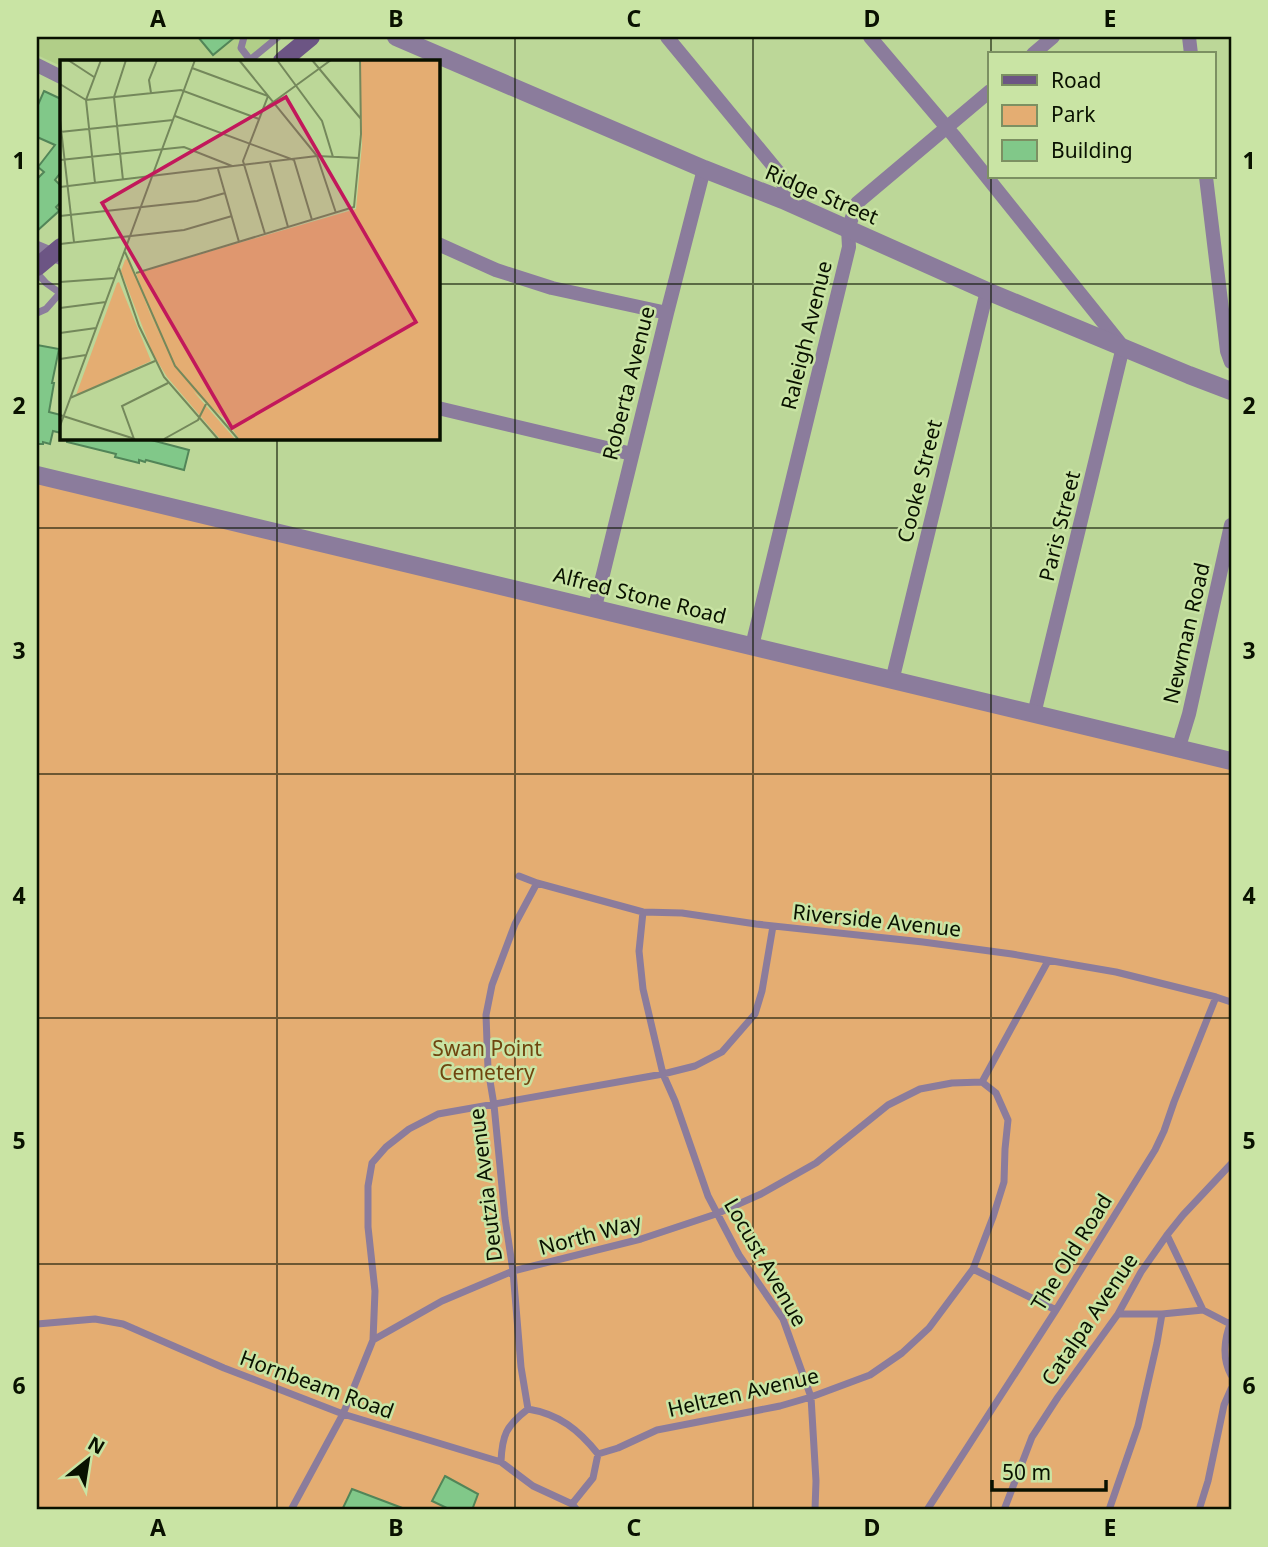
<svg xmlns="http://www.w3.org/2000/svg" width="1268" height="1547" font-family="'Noto Sans',sans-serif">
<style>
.built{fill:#b1ce88}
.green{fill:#e4ad72}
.building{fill:#81c889;stroke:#528558;stroke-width:2}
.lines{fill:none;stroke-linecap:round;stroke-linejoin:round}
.service{stroke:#8b7c9c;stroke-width:7}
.minor{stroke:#8b7c9c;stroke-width:14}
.tertiary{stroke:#8b7c9c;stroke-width:18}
.secondary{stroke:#6c5584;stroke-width:18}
.grid{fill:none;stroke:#091100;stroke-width:2;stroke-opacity:0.55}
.labels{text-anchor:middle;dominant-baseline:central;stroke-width:5;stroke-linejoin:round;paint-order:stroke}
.street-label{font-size:21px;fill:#091100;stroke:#c9e4a4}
.park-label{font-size:21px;fill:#6f450f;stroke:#c9e4a4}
.inset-road{fill:none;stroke:#74885b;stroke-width:2}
.view{fill:#c2185b;fill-opacity:0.15;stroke:#c2185b;stroke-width:3.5}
.inset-edge{fill:none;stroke:#091100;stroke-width:3.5}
.neatline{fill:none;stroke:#091100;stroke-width:2.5}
.grid-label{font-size:23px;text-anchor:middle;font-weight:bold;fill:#091100}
</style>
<rect width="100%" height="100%" fill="#bcd798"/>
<!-- built -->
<path class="built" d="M 37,37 L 280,37 L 251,61 L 61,61 L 61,66 L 37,55 Z"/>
<!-- green -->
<path class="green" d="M 37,481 L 1231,763 L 1231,1510 L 37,1510 Z"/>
<!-- building -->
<path class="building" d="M 198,37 L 235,37 L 213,55 Z
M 44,91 L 61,99 L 61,172 L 55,180 L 61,186 L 61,202 L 56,207 L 59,211 L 37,231 L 37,179 L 44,172 L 38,167 L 55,145 L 37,137 L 37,107 Z
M 37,345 L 59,349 L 52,383 L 54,383 L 49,412 L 61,415 L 61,433 L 53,431 L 50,444 L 43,442 L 43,444 L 37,444 Z
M 67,438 L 151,438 L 151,440 L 189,450 L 184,470 L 146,460 L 145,462 L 139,460 L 139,463 L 115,457 L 116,454 L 67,442 Z
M 445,1476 L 478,1494 L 472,1510 L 451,1510 L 432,1501 Z
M 352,1489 L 405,1509 L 405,1510 L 342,1510 Z"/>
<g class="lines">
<!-- service -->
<path class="service" d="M 244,37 L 241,48 L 251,61
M 250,60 L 278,37
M 37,273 L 46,283 L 60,293
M 37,313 L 46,309 L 61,292
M 519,876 L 537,883 L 643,912 L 682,913 L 756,924 L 923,942 L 1012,954 L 1116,972 L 1216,997 L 1231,1002
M 643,912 L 639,951 L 643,989 L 663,1074 L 675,1101 L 708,1196 L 739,1255 L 783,1319 L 811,1397 L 816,1481 L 815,1510
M 1167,1235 L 1203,1310 L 1230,1324
M 973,1269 L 1056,1310
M 1118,1314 L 1162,1314 L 1203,1310
M 1231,1322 C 1224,1339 1222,1359 1231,1375
M 37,1324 L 95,1319 L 123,1324 L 224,1368 L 343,1414 L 501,1462 L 533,1486 L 572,1504 L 577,1510
M 373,1340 L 375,1291 L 368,1227 L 368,1186 L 372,1163 L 386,1147 L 409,1129 L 438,1114 L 663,1074 L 695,1066 L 722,1052 L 755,1014 L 762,991 L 773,926
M 528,1409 L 521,1367 L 513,1271 L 505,1218 L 494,1105 L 488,1069 L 486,1015 L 492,985 L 515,924 L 537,883
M 598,1454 L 618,1448 L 657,1430 L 780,1406 L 811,1397 L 870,1375 L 902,1353 L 929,1328 L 973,1269 L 993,1217 L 1004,1182 L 1005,1149 L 1008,1120 L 996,1093 L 982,1082 L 1048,961
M 501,1462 C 502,1435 506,1426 528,1409 C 559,1414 579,1430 598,1454 L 593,1478 L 572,1504
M 291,1510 L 343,1414 L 373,1340 L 442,1301 L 513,1271 L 641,1239 L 716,1214 L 761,1194 L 816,1163 L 888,1105 L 920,1089 L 952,1083 L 982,1082
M 927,1510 L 1056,1310 L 1155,1150 L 1164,1131 L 1174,1102 L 1216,997
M 1004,1510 L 1032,1437 L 1058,1397 L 1118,1314 L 1141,1272 L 1167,1235 L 1183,1215 L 1231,1164
M 1109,1510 L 1138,1426 L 1157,1343 L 1162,1314
M 1199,1510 L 1208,1481 L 1224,1405 L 1231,1389"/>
<!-- minor -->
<path class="minor" d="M 667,37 L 779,173 L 784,187 L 783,200
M 870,37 L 954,136 L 1123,347 L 1034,714
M 1189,37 L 1191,54
M 1033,54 L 1053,37
M 37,65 L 61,77
M 1206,177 L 1227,351 L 1231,362
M 438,244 L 496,270 L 552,288 L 667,313
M 37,248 L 61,258
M 438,408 L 632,454
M 595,607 L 667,313 L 704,169
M 752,646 L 849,247 L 848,229 L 857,203 L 990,91
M 892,681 L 987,291
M 1178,750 L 1189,714 L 1231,525"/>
<!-- tertiary -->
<path class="tertiary" d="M 396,37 L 704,169 L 783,200 L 987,291 L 1189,375 L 1231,391
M 37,475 L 1231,761"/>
<!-- secondary -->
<path class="secondary" d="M 282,61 L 311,37
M 37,267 L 61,247"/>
</g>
<!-- grid -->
<path class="grid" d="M 277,37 L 277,61M 515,37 L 515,1510M 753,37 L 753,1510M 991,37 L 991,54M 991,177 L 991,1510M 37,284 L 61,284M 438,284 L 1231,284M 277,438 L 277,1510M 37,528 L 1231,528M 37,774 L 1231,774M 37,1018 L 1231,1018M 37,1264 L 1231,1264"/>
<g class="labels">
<!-- street labels -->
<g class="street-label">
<text transform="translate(822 194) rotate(23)">Ridge Street</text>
<text transform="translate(806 335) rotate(-76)">Raleigh Avenue</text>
<text transform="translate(628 383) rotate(-76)">Roberta Avenue</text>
<text transform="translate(919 481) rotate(-76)">Cooke Street</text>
<text transform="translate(1059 526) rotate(-76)">Paris Street</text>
<text transform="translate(640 595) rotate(14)">Alfred Stone Road</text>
<text transform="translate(1186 633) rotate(-77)">Newman Road</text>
<text transform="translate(877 920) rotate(6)">Riverside Avenue</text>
<text transform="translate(485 1185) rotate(-97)">Deutzia Avenue</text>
<text transform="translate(590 1234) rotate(-15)">North Way</text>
<text transform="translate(1071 1252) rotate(-58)">The Old Road</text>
<text transform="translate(766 1262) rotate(60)">Locust Avenue</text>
<text transform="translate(1089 1319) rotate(-56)">Catalpa Avenue</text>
<text transform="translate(317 1384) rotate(20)">Hornbeam Road</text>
<text transform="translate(743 1392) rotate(-13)">Heltzen Avenue</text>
</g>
<!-- park labels -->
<g class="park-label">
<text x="487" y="1048">Swan Point<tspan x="487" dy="24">Cemetery</tspan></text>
</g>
</g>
<!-- overview -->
<g transform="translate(60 60)">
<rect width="380" height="380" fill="#bcd798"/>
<path d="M 300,0 L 380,0 L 380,379 L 179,379 L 167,361 L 133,331 L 175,379 L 160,379 L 107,317 L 93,294 L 61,211 L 65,200 L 69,197 L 99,278 L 76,213 L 296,149 L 302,85 ZM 59,222 L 91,301 L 16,335 L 57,223 Z" fill="#e4ad72"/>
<path class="inset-road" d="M 8,0 L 34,17M 179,0 L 257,96M 217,0 L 262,61 L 273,97M 252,0 L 301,59M 132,8 L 208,36 L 183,101 L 205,174M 0,24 L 26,40M 91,33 L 89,20 L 97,0M 26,40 L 121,30 L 199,59M 201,51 L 271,0M 115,56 L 234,100 L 252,160M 0,60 L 14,182M 0,72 L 113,60M 257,96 L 276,153M 0,100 L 124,87 L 172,106M 210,103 L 228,167M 158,109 L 179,182M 63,120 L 54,37 L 66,0M 35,123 L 26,40 L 41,0M 0,127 L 257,96 L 299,98M 0,156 L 137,141 L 165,133M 0,184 L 124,170 L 172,156M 65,192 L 115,306 L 178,379M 59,208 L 79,266 L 104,317 L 158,379M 76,213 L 294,147 L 301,74 L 300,0M 0,222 L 55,218M 0,248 L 46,242M 0,273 L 36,268M 0,299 L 26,295M 10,338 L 95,301M 0,355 L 75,379M 0,366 L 135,0M 74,379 L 62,346 L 108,323M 104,379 L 138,360 L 146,344"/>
<path class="view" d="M 226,37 L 356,262 L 172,368 L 42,143 Z"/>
<rect width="380" height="380" class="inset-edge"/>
</g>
<!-- border -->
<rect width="1268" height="1547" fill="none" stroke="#c9e4a4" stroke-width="77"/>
<!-- legend -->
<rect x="988" y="52" width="228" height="126" fill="#c9e4a4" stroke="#7c9062" stroke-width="2"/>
<rect x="1002" y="75" width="35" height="10" fill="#6c5584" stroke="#7c9062" stroke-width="2"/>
<text x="1051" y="88" font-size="21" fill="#091100">Road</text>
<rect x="1002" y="105" width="35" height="21" fill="#e4ad72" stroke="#7c9062" stroke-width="2"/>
<text x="1051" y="122" font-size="21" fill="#091100">Park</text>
<rect x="1002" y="140" width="35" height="21" fill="#81c889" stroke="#7c9062" stroke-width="2"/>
<text x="1051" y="158" font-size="21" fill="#091100">Building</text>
<!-- north arrow -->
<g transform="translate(88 1460) rotate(30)" stroke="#c9e4a4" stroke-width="5" paint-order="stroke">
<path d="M0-5L12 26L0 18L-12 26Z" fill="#091100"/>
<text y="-10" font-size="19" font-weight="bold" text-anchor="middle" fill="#091100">N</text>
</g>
<!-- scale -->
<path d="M992 1480v10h114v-10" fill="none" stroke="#091100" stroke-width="3.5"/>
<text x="1002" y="1480" font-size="21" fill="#091100" stroke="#c9e4a4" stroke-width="5" paint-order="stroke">50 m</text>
<rect x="38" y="38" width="1192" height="1470" class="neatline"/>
<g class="grid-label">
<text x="158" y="27">A</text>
<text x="396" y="27">B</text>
<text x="634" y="27">C</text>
<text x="872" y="27">D</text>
<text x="1110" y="27">E</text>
<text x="19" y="169">1</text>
<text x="1249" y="169">1</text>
<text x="19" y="414">2</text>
<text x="1249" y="414">2</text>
<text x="19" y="659">3</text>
<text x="1249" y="659">3</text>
<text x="19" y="904">4</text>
<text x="1249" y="904">4</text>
<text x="19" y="1149">5</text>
<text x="1249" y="1149">5</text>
<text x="19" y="1394">6</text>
<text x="1249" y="1394">6</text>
<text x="158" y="1536">A</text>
<text x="396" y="1536">B</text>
<text x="634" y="1536">C</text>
<text x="872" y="1536">D</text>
<text x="1110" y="1536">E</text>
</g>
</svg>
